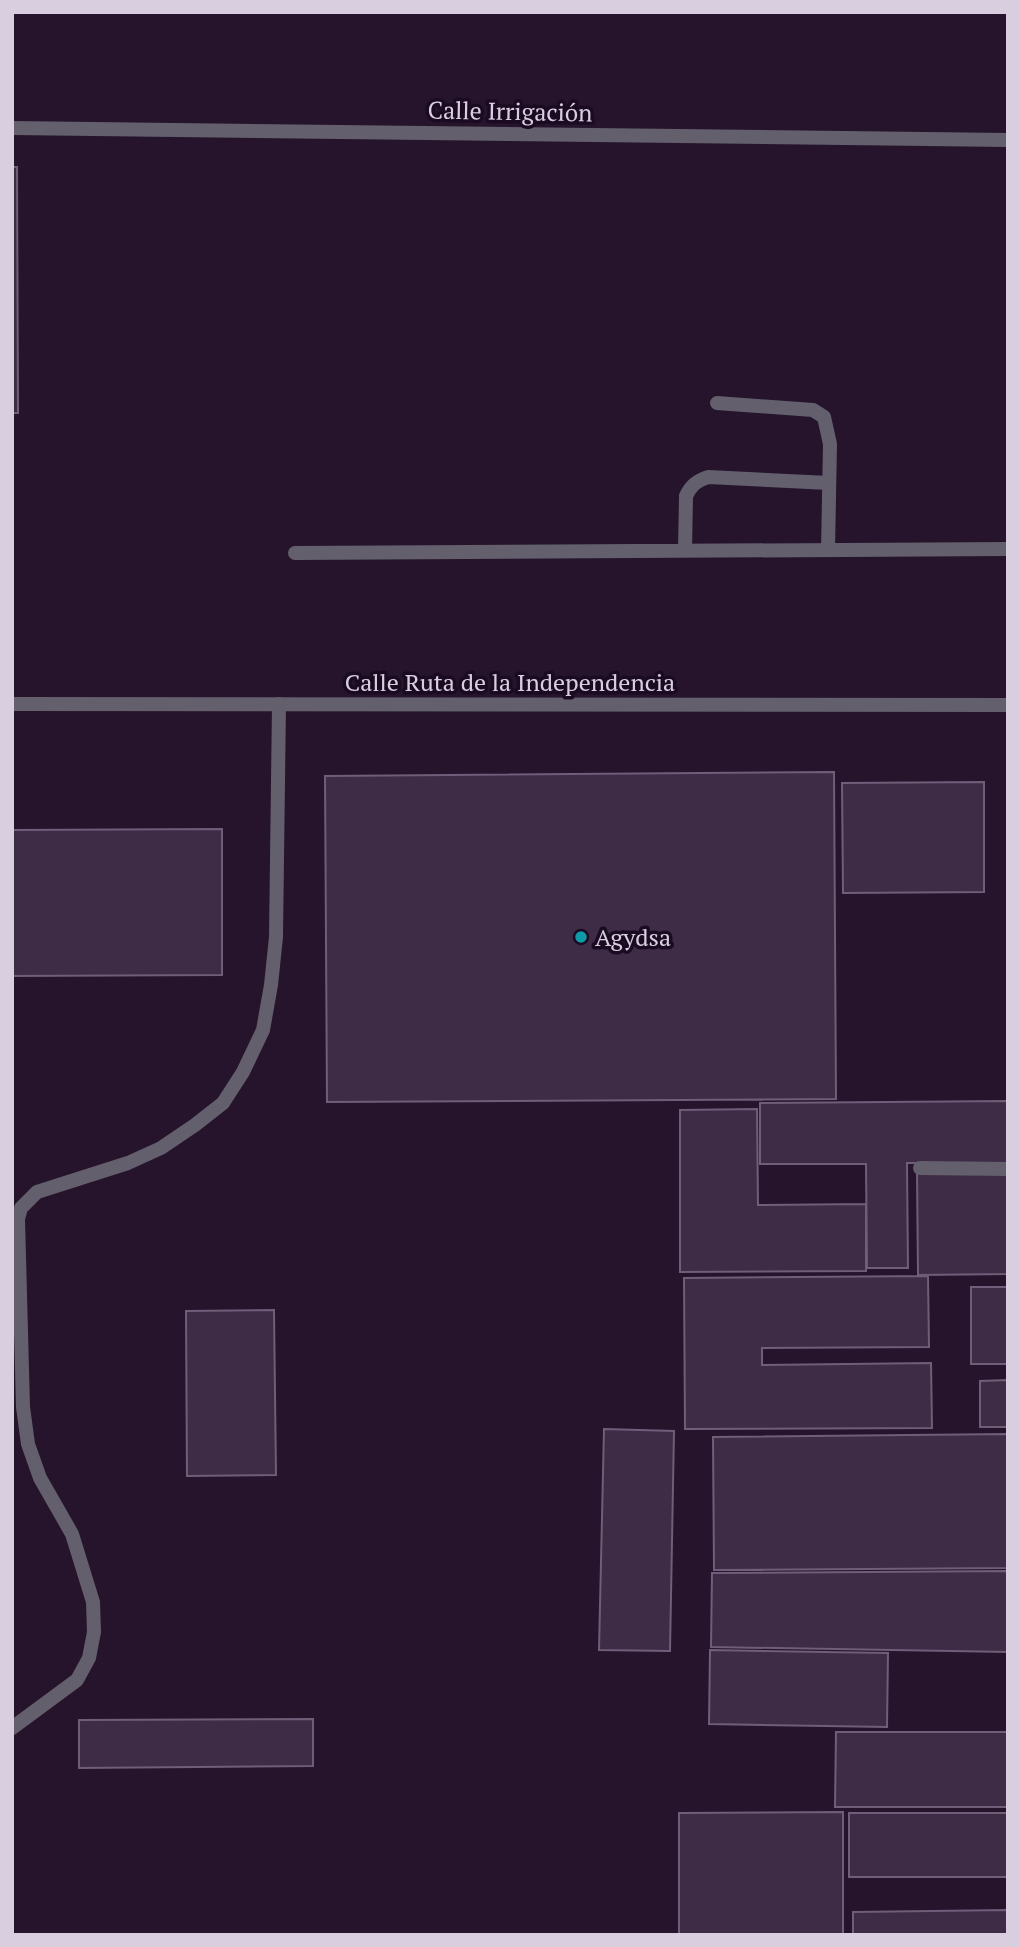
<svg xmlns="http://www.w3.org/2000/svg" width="1020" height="1947" font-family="'PT Serif',serif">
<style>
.building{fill:#3e2c46;stroke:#705d79;stroke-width:2}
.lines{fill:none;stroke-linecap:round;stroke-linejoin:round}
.service{stroke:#635f6d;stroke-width:14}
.minor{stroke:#635f6d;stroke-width:14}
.culture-dot{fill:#0f9aa8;stroke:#1b0b22;stroke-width:2.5}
.labels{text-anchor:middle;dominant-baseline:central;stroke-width:7;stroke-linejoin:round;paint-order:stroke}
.street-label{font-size:24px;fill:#d9cedf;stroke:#1b0b22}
.poi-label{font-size:24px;fill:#d9cedf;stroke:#1b0b22;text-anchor:start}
</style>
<rect width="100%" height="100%" fill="#25142c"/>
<!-- building -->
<path class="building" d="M 12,167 L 17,167 L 18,413 L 12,413 Z
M 834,772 L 836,1099 L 327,1102 L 325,776 Z
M 984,782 L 984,892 L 843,893 L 842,783 Z
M 222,829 L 222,975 L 12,976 L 12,830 Z
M 1008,1101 L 1008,1163 L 907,1163 L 908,1268 L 867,1268 L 866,1164 L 760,1164 L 760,1103 Z
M 757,1109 L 758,1205 L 866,1204 L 866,1271 L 680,1272 L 680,1110 Z
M 917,1171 L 1008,1171 L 1008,1274 L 918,1275 Z
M 928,1276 L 929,1347 L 762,1348 L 762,1365 L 931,1363 L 932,1428 L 685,1429 L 684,1278 Z
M 971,1287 L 1008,1287 L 1008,1364 L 971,1364 Z
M 274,1310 L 276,1475 L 187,1476 L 186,1311 Z
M 1008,1380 L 1008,1427 L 980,1427 L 980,1381 Z
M 604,1429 L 674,1431 L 670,1651 L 599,1650 Z
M 1008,1434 L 1008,1568 L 714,1570 L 713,1437 Z
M 1008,1571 L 1008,1652 L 711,1647 L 712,1573 Z
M 710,1650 L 888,1653 L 887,1727 L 709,1724 Z
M 313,1719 L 313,1766 L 79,1768 L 79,1720 Z
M 836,1732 L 1008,1732 L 1008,1807 L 835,1807 Z
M 843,1812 L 843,1935 L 679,1935 L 679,1813 Z
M 849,1813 L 1008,1813 L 1008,1877 L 849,1877 Z
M 1008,1910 L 1008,1935 L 853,1935 L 853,1912 Z"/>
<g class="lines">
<!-- service -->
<path class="service" d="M 717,403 L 813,410 L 824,417 L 830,444 L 828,550
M 685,550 L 686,496 C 691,485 697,481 708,477 L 829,483
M 295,553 L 1008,549
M 920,1168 L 1008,1169
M 12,1728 L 77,1680 L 89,1658 L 94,1632 L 93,1602 L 72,1534 L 40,1478 L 28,1444 L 23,1407 L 18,1219 L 21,1208 L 37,1192 L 128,1163 L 161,1148 L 195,1125 L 223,1103 L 243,1072 L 263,1030 L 271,985 L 276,937 L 279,704"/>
<!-- minor -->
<path class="minor" d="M 12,128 L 1008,140
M 12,704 L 1008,705"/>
</g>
<!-- markers -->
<circle class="culture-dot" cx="581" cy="937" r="7"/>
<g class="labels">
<!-- street labels -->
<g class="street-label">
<text transform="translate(510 111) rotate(1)">Calle Irrigación</text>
<text x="510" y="682">Calle Ruta de la Independencia</text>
</g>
<!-- poi labels -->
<g class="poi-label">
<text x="595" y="937">Agydsa</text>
</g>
</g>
<!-- border -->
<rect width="1020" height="1947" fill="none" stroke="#d9cedf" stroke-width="28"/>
</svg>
